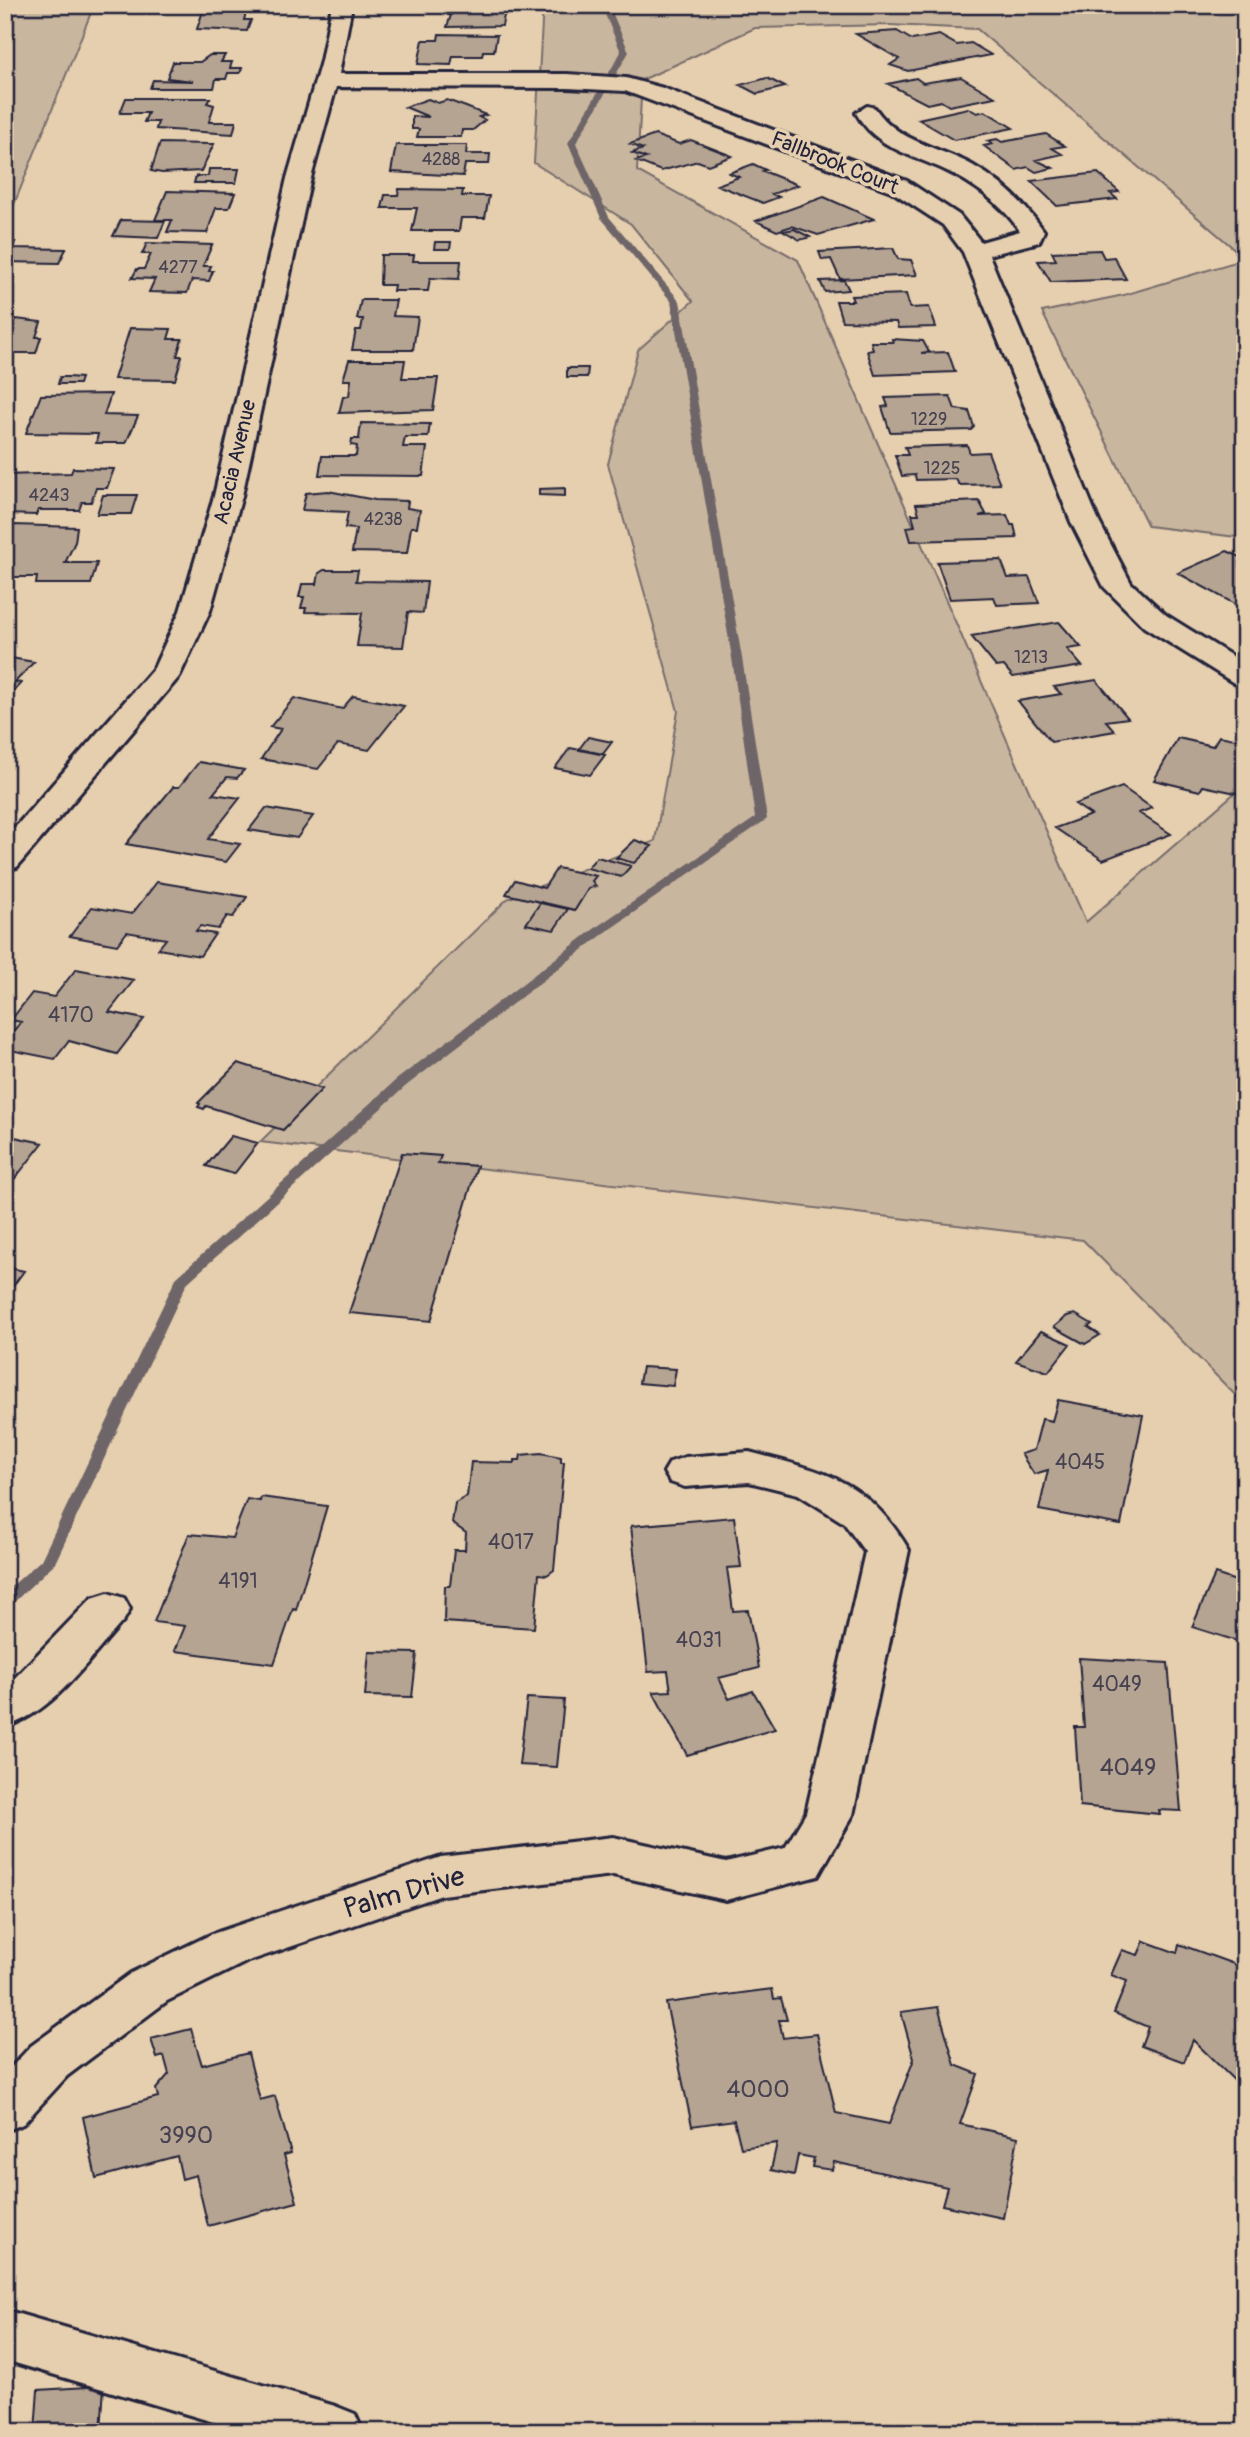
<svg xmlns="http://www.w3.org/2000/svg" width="1250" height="2437" font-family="Pangolin,sans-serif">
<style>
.green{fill:#c9b69e;stroke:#766c6c;stroke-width:2}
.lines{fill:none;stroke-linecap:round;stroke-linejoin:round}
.stream{fill:#6e6568;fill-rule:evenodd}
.building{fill:#b6a492;stroke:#22223b;stroke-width:2}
.minor-casing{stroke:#22223b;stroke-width:6}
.minor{fill:#e6cfaf;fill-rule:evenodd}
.labels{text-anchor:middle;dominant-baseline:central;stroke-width:7;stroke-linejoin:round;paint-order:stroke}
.far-number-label{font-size:18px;fill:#474251}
.far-street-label{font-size:21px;fill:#22223b;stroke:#e6cfaf}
.number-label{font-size:21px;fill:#474251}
.near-number-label{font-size:24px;fill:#474251}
.near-street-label{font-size:28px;fill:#22223b;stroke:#e6cfaf}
</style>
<rect width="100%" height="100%" fill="#e6cfaf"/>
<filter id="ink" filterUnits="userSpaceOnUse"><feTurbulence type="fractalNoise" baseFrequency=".0143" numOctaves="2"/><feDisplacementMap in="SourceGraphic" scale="14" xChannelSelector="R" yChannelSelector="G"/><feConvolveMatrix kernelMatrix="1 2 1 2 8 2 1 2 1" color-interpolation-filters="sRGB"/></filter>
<g filter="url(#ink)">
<!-- green -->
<path class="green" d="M 5,5 L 94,5 L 5,227 Z
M 543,5 L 1245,5 L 1245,258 L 977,29 L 890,25 L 755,28 L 642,80 L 637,171 L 798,260 L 1086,922 L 1245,784 L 1245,1405 L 1083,1240 L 260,1142 L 507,899 L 655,841 L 678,711 L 608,464 L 638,350 L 693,301 L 631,224 L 534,163 Z
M 1245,259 L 1245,538 L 1148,526 L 1042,312 L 1124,295 Z"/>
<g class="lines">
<!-- stream -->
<path class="stream" d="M 601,5 L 609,5 L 629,52 L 615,76 L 611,78 L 607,76 L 621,52 Z
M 602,90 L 606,92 L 576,143 L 609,217 L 680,301 L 742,658 L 767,819 L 606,932 L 406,1086 L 187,1283 L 55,1563 L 11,1605 L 5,1607 L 5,1592 L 41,1560 L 176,1278 L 396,1080 L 598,926 L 755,818 L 732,658 L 671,301 L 601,218 L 568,143 L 598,92 Z"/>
</g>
<!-- building -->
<path class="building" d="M 205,5 L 248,5 L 244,20 L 251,20 L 247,31 L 197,29 Z
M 453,5 L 506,5 L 502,26 L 447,27 L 451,15 L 448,15 L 449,11 L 453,11 Z
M 897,31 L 912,40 L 939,35 L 957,45 L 971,43 L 991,55 L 908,71 L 890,65 L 899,59 L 856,34 Z
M 439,34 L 497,35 L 494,51 L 483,51 L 482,56 L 453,56 L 451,65 L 418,64 L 423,40 L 438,40 Z
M 210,55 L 225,55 L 221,62 L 232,62 L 230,68 L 242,68 L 240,73 L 228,73 L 226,79 L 216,79 L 214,88 L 150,88 L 153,80 L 193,81 L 167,78 L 173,62 L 200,62 Z
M 961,77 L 995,97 L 949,106 L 941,101 L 927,104 L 888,84 L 916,78 L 923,83 Z
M 767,78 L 785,87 L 757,94 L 740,85 Z
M 126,98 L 210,98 L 207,103 L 214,105 L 209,122 L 236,122 L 233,134 L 156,129 L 158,122 L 144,122 L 148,113 L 120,113 Z
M 428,99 L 438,103 L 447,100 L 466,107 L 486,115 L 479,117 L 485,120 L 473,130 L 462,130 L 461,137 L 417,137 L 419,129 L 412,129 L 412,116 L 429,117 L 405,107 Z
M 968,108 L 977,113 L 985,111 L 1013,128 L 954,140 L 918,119 Z
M 1046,134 L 1065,146 L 1052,148 L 1062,154 L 1036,160 L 1053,168 L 1036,172 L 1028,167 L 1016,170 L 984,146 L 992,144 L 987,141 L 997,139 L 1002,142 Z
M 655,135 L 679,144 L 691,140 L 732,156 L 708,165 L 698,161 L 661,171 L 636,161 L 646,158 L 632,153 L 643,149 L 630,144 Z
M 160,143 L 209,144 L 214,144 L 201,171 L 162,173 L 151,171 Z
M 396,145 L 467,145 L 466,154 L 490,154 L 489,164 L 465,164 L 463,176 L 391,172 Z
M 753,164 L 766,170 L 763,171 L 798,185 L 772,194 L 779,197 L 763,203 L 717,185 L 739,177 L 729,173 Z
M 209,169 L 239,169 L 236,183 L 194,183 L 196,176 L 208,176 Z
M 1098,173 L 1119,192 L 1110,193 L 1117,199 L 1057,206 L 1031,181 Z
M 399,189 L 463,190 L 462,196 L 489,196 L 485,218 L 461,218 L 459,231 L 412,231 L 417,208 L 382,208 L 385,195 L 398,195 Z
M 167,191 L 235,193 L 229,208 L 216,208 L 207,233 L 167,232 L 172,220 L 155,220 Z
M 824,197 L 874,219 L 818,235 L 792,226 L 777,231 L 756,221 Z
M 121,220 L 165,221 L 158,238 L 113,236 Z
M 794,229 L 810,237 L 800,240 L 784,231 Z
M 5,242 L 15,242 L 12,248 L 66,249 L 59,263 L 5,262 Z
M 435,242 L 451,242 L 450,249 L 434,249 Z
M 147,243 L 212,245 L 203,266 L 211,266 L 209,271 L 213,271 L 209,281 L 192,280 L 187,293 L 149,292 L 155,279 L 132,278 L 137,269 L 144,269 L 151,254 L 142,254 Z
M 893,248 L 898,259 L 911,260 L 917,275 L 840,279 L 831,259 L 822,260 L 819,252 Z
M 1100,250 L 1104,258 L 1114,257 L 1126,279 L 1051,282 L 1038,261 L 1056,260 L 1052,252 Z
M 381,255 L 414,255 L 413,261 L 461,261 L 459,279 L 430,278 L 428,291 L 393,291 L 394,285 L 380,285 Z
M 844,280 L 849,290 L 825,292 L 820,281 Z
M 906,294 L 910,308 L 929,307 L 936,327 L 898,328 L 896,322 L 842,321 L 836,301 L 853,301 L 851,296 Z
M 361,300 L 396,300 L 393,316 L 418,317 L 413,350 L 352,350 L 356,330 L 361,330 L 363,319 L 357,319 Z
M 16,319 L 41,322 L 36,337 L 41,337 L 36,353 L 5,353 L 5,322 L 14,322 Z
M 130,328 L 171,329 L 168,339 L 182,339 L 177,356 L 182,356 L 175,380 L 114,379 Z
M 892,339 L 923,341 L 929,352 L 921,353 L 948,352 L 955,372 L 875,375 L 867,351 L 873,350 L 871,342 L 893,342 Z
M 349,360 L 405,360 L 402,378 L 438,378 L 433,410 L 339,413 L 343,397 L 349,396 L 351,380 L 343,380 Z
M 567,368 L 588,368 L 587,377 L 567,377 Z
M 60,377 L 68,377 L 81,378 L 79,384 L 58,384 Z
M 111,394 L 104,415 L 138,416 L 126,443 L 96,443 L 98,434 L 26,433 L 41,395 Z
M 950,396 L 955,409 L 969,411 L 974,427 L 971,430 L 890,432 L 882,407 L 888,406 L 885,398 Z
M 361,423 L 430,424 L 428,437 L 405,437 L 403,447 L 427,447 L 423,476 L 319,475 L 322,456 L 356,456 L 357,446 L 351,445 L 352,439 L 359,439 Z
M 967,445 L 970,453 L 988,452 L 1000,484 L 959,485 L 956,479 L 916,480 L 915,475 L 902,476 L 895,455 L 908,455 L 905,447 Z
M 73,468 L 114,469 L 107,488 L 96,488 L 91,502 L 82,502 L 79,510 L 38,510 L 36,515 L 5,514 L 5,475 L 71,473 Z
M 565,488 L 565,496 L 539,495 L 539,489 Z
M 328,491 L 375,500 L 408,501 L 407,508 L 420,510 L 417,527 L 411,527 L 407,553 L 352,552 L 356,529 L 345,528 L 348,512 L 302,510 L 306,493 Z
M 103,495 L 137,495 L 131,514 L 97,514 Z
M 979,501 L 986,514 L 979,516 L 1007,515 L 1011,525 L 1014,525 L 1017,538 L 911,541 L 907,527 L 915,526 L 912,514 L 919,514 L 916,504 Z
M 14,525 L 77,527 L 75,542 L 65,563 L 97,563 L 91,584 L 36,584 L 37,577 L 5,577 L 11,548 L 5,547 L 7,536 Z
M 1227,551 L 1245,559 L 1245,605 L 1240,607 L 1178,573 Z
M 1001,560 L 1008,578 L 1029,577 L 1039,603 L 997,605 L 994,597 L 950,599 L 937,562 Z
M 324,570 L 358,570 L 356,581 L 427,582 L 423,613 L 408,612 L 403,647 L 357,646 L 362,613 L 305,612 L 306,608 L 301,608 L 304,597 L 299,597 L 302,584 L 317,584 L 319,573 Z
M 1059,622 L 1081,647 L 1067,649 L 1082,666 L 1013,677 L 1004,666 L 996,667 L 971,636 Z
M 5,657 L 34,662 L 15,682 L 21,683 L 5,700 Z
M 1096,680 L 1128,718 L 1106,721 L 1115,731 L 1051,742 L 1018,701 L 1061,694 L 1054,687 Z
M 353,696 L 404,706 L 369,750 L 338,744 L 318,769 L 261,759 L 281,729 L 270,727 L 294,698 L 342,709 Z
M 1219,736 L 1245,741 L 1245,795 L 1203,786 L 1200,791 L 1154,780 L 1178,738 L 1213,746 Z
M 588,737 L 612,742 L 603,754 L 579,749 Z
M 570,748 L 605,755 L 590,775 L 555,768 Z
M 199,762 L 244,770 L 237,778 L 227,777 L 213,794 L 240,798 L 208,839 L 240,844 L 226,862 L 126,844 L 173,787 L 179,787 Z
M 1122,787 L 1152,808 L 1139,813 L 1171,834 L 1103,860 L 1055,828 L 1091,815 L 1075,804 Z
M 266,808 L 313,816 L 297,838 L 249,830 Z
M 635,840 L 652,846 L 634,863 L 616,858 Z
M 597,857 L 631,866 L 621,877 L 587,868 Z
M 557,868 L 596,876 L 592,881 L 596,886 L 588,889 L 575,910 L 506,894 L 515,880 L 544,888 Z
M 157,882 L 247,897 L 233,917 L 227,916 L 218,929 L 200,926 L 196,931 L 215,934 L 200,956 L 158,949 L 166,939 L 127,932 L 117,945 L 70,936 L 92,907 L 132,914 Z
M 540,903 L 568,909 L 554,930 L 526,924 Z
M 76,969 L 134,980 L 109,1012 L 144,1019 L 117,1054 L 69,1041 L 55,1059 L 5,1049 L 5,1041 L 21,1022 L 11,1020 L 32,993 L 54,997 Z
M 238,1063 L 322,1089 L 283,1130 L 206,1106 L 204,1109 L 198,1107 L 200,1104 L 198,1103 Z
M 5,1135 L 43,1143 L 5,1191 Z
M 231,1136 L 258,1143 L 234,1174 L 206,1166 Z
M 402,1153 L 441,1156 L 438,1163 L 477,1166 L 431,1321 L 349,1313 Z
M 5,1267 L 24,1271 L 5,1297 Z
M 1075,1314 L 1092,1324 L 1088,1327 L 1100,1335 L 1085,1344 L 1054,1327 L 1067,1316 Z
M 1041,1331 L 1070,1344 L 1048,1372 L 1016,1361 Z
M 642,1367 L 676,1369 L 673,1386 L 639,1383 Z
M 1058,1400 L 1143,1415 L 1121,1525 L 1039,1510 L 1048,1470 L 1034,1474 L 1021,1454 L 1034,1450 L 1042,1419 L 1052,1421 Z
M 541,1453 L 561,1457 L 561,1462 L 564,1462 L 554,1570 L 547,1575 L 539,1574 L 534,1628 L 444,1622 L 445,1586 L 450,1586 L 454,1550 L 465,1550 L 466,1533 L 452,1523 L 455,1503 L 467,1496 L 471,1462 L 515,1463 L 515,1460 L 520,1460 L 521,1455 Z
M 261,1497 L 327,1506 L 296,1610 L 293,1609 L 274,1664 L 175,1651 L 185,1626 L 154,1622 L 189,1534 L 232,1538 L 247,1499 L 260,1501 Z
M 734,1517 L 741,1567 L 727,1568 L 733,1611 L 748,1610 L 759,1668 L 719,1678 L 729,1699 L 753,1691 L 775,1729 L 687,1755 L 653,1692 L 671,1691 L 668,1671 L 648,1672 L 631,1526 Z
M 1215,1574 L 1245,1584 L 1245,1621 L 1237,1641 L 1192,1627 Z
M 369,1652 L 417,1653 L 412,1697 L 365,1696 Z
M 1079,1658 L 1168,1663 L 1181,1811 L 1159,1810 L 1160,1814 L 1080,1806 L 1075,1727 L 1084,1727 Z
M 527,1698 L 564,1700 L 557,1767 L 519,1765 Z
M 1144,1941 L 1177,1953 L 1179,1944 L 1242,1967 L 1245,2091 L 1193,2040 L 1184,2062 L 1141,2046 L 1148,2027 L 1114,2013 L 1127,1981 L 1111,1975 L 1122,1950 L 1138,1955 Z
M 772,1989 L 774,1999 L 781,1998 L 787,2020 L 779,2020 L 783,2038 L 817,2034 L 836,2113 L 889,2124 L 914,2059 L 901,2012 L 938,2007 L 955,2065 L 978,2074 L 960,2124 L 1018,2137 L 1003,2218 L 942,2205 L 947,2187 L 834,2162 L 832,2170 L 812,2167 L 814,2158 L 798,2155 L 794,2175 L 771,2170 L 777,2143 L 741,2148 L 734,2120 L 692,2126 L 666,2003 Z
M 191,2029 L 202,2065 L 248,2053 L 260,2100 L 275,2096 L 291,2153 L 284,2155 L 297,2202 L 208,2226 L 196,2175 L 182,2179 L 177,2156 L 96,2178 L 83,2117 L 158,2097 L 156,2089 L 169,2074 L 164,2056 L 157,2058 L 151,2039 Z
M 104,2386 L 101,2432 L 35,2431 L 38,2390 Z"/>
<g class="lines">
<!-- minor casing -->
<g class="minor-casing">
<path id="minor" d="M 332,5 L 352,5 L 339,74 L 567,74 L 626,78 L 663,88 L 907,181 L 959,215 L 981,242 L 1020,231 C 1003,205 973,183 945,170 C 910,154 876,148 856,113 L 867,106 L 875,108 C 899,143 937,146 972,165 C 1001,181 1025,204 1044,231 L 1039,242 L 989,255 L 1099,522 L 1131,583 L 1166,615 L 1245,664 L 1245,686 L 1234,683 L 1144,627 L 1104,587 L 1071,522 L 963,252 L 943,225 L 891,191 L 625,91 L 567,88 L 336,87 L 311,178 L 242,496 L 210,611 L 179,677 L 17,867 L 5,870 L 5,839 L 154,668 L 180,611 L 214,496 L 287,178 L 321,61 Z
M 749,1452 C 825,1472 866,1478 909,1550 L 853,1815 L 818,1876 L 726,1900 L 613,1875 L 442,1895 L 246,1962 L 167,2001 L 67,2076 L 23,2124 L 5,2131 L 5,2074 L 31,2046 L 131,1973 L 212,1934 L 441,1857 L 613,1837 L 726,1862 L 785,1848 L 806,1813 L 865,1552 L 844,1523 L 798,1494 L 749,1482 L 685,1487 L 670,1482 L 664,1472 L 670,1462 L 685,1457 Z
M 108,1593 L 124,1598 L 130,1609 L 124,1620 C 89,1658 56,1711 5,1727 L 5,1688 L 92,1598 Z
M 5,2310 L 335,2406 L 355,2414 L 363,2432 L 247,2432 L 5,2360 Z"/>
</g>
<!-- minor -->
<use href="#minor" class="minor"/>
</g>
</g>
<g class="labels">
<!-- far-number labels -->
<g class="far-number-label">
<text x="441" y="159">4288</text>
<text x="178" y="267">4277</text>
<text x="929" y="419">1229</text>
<text x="942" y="468">1225</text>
<text x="49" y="495">4243</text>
<text x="383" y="519">4238</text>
<text x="1031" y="657">1213</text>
</g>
<!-- far-street labels -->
<g class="far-street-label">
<text transform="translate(835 163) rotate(22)">Fallbrook Court</text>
<text transform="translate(235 462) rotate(-77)">Acacia Avenue</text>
</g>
<!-- number labels -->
<g class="number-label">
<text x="71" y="1015">4170</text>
<text x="1080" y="1462">4045</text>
<text x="511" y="1542">4017</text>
<text x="238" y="1581">4191</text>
<text x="699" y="1640">4031</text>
<text x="1117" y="1684">4049</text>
</g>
<!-- near-number labels -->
<g class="near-number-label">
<text x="1128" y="1767">4049</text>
<text x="758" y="2089">4000</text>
<text x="186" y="2135">3990</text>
</g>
<!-- near-street labels -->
<g class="near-street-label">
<text transform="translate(404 1893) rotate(-16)">Palm Drive</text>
</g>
</g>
<!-- margin -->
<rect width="1250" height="2437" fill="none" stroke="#e6cfaf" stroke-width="28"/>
<rect x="14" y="14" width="1222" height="2409" fill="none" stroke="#22223b" stroke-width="2.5" filter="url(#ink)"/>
</svg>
